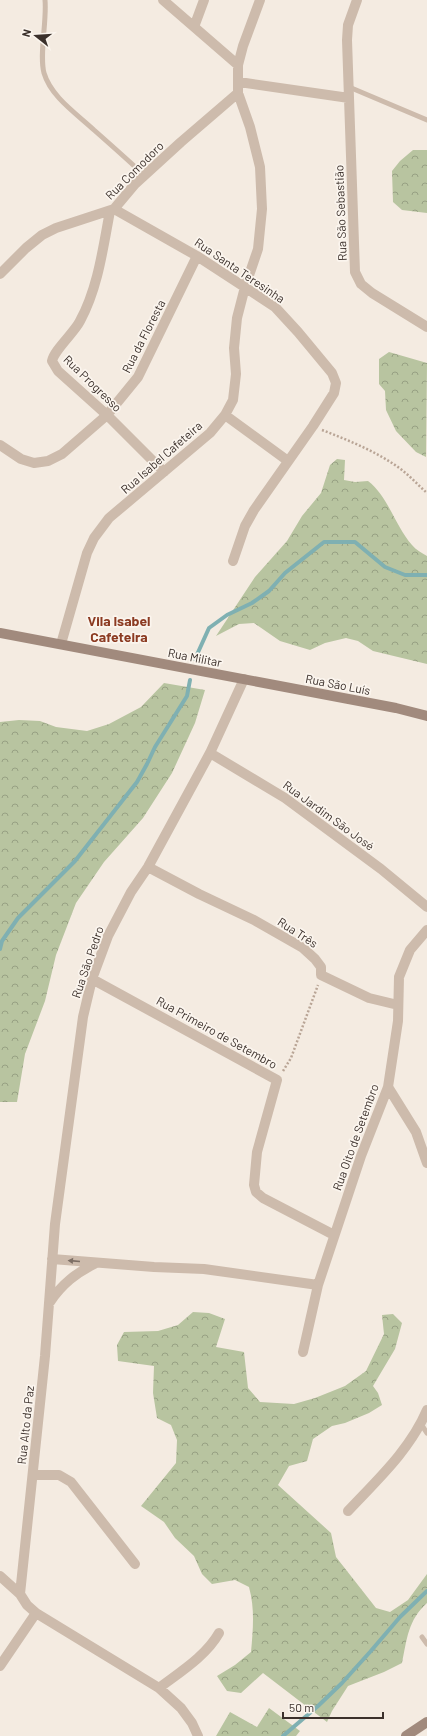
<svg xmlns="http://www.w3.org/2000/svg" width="427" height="1736" font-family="Barlow,sans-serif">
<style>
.forest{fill:url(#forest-crowns)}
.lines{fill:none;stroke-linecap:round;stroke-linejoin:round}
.stream{stroke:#7fb0b2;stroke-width:4}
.path{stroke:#b9a596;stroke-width:2.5;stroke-dasharray:2 2;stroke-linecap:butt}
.lane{stroke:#cdbbac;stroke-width:5}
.street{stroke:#cdbbac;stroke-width:10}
.secondary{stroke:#a18a7d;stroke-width:10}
.oneway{fill:#7d6f65}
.labels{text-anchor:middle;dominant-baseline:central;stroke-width:3.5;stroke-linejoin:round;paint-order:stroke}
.street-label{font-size:12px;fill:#3b302b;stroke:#fbf5ee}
.quarter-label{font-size:14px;font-weight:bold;fill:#8c3b22;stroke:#fbf5ee}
</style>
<defs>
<pattern id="forest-crowns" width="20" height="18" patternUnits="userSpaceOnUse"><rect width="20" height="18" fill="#b8c4a0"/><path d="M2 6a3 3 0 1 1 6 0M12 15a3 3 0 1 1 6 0" fill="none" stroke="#97a083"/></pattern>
</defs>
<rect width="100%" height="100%" fill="#f4ebe1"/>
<!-- forest -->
<path class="forest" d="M 413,150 L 427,150 L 427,213 L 402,210 L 393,202 L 392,171 L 400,161 Z
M 389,352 L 427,363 L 426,457 L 416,452 L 396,431 L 386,410 L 385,391 L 379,384 L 379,359 Z
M 337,459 L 345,460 L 344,480 L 355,482 L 368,481 C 388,496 395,526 412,545 C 416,550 422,553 427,556 L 427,664 L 373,651 L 358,641 L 346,638 L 325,643 L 310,650 L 280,641 L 254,623 L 239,624 L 216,636 L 255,577 L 287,541 L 302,516 L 321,493 L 330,465 Z
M 164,683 L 205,690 L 195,723 L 172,773 L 143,818 L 104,862 L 76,903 L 56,955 L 45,1001 L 25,1054 L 17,1102 L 0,1102 L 0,722 L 19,720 L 40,721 L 56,727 L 87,731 L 109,724 L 141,707 Z
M 193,1312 L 209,1313 L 225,1319 L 216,1347 L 244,1352 L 248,1388 L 260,1402 L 294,1404 L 315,1398 L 345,1386 L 366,1371 L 384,1334 L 382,1315 L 393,1314 L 402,1323 L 395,1349 L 373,1386 L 378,1393 L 382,1405 L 369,1413 L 345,1423 L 332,1426 L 313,1439 L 307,1461 L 289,1466 L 278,1485 L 331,1533 L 336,1557 L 376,1608 L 390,1612 L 408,1600 L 427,1574 L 427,1603 C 408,1620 407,1639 402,1663 L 384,1672 L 348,1686 L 332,1711 L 327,1722 L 263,1673 L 241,1693 L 227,1691 L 217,1676 L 235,1665 L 251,1652 C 253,1629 255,1609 249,1587 L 235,1580 L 212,1584 L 202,1574 L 194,1556 L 175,1538 L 164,1522 L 141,1506 L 176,1463 L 177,1440 L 171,1425 L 157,1418 L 153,1393 L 154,1366 L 118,1361 L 117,1345 L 124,1332 L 158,1331 L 178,1325 Z
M 269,1708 L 300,1731 L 296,1736 L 216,1736 L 230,1712 L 257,1727 Z"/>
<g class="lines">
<!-- stream -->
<path class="stream" d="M 195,659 L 209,628 L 227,615 L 252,603 L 269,591 L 285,573 L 324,542 L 355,542 L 385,567 L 405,575 L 427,575
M 0,949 L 2,941 L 18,918 L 75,861 L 137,782 L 147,764 L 155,747 L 187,696 L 190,680
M 283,1736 L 318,1706 L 342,1683 L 370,1652 L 400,1617 L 427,1591"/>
<!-- path -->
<path class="path" d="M 322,430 C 350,441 378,452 402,470 C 411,477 419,486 427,493
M 283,1071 L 291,1058 L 318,985"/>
<!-- lane -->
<path class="lane" d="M 45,0 C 47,21 39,55 44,73 C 51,97 77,114 94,130 C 111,145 128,160 144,175
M 349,87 L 427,120
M 421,1424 L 427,1433
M 422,1637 L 427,1644"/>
<!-- street -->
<path class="street" d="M 163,0 L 238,65
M 357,0 L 348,25 L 347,40 L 355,272 L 361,284 L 372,293 L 427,327
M 194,27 L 204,0
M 239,82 L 349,98
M 114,209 L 197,256 L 275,307 L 298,332 L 332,373 L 336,383 L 334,393 L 313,426 L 254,510 L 245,526 L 233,561
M 110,211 C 103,248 98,288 80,321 C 74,333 54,350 52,361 L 58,371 L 107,415 L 164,472
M 0,274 L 26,248 L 42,235 L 56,228 L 114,209 L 135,184 L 181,142 L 238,93
M 225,415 L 288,461
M 0,445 L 21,459 L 34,463 L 48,461 L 62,454 L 107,415 L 138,377 L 197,256
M 61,644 L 87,553 L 94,538 L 109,518 L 210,433 L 225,415 L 233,400 L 236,374 L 234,348 L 237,318 L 245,287 L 258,249 L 262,209 L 260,167 L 250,127 L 238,93 L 238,65 L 243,46 L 260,0
M 210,753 L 285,798 L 381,869 L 427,907
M 148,867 L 199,894 L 254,920 L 303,948 L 315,959 L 321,967 L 321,975 L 369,998 L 398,1005
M 92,979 L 277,1080 L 257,1152 L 254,1185 L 256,1192 L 263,1198 L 334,1235
M 388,1087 L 416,1132 L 427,1163
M 52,1259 L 154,1267 L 204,1269 L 318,1285
M 50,1302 C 62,1284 76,1273 96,1263
M 303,1352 L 318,1285 L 361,1156 L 388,1087 L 398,1021 L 399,977 L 410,950 L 427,930
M 33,1475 L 59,1475 L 71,1482 L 135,1564
M 348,1511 C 377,1480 410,1450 427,1410
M 0,1576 L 20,1594 L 27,1605 L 36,1613 L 159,1688 L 181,1708 L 192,1723 L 198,1736
M 20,1594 L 45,1356 L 55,1224 L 83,1017 L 92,979 L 108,936 L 131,892 L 148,867 L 210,753 L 244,679
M 0,1666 L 36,1613
M 159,1688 C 180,1672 206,1656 219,1633"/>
<!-- secondary -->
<path class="secondary" d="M 0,633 L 396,708 L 427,716
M 406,1736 L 427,1722"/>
</g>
<!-- one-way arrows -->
<defs><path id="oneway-solid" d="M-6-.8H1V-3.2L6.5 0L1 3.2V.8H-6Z"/></defs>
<use class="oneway" href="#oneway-solid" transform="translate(74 1261) rotate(-175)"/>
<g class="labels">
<!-- street labels -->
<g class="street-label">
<text transform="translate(134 170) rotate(-45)">Rua Comodoro</text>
<text transform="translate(340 213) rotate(-92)">Rua São Sebastião</text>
<text transform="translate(240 270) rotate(34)">Rua Santa Teresinha</text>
<text transform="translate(143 336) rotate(-63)">Rua da Floresta</text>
<text transform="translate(93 383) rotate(44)">Rua Progresso</text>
<text transform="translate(161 457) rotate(-41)">Rua Isabel Cafeteira</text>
<text transform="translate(195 657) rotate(11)">Rua Militar</text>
<text transform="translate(338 684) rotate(11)">Rua São Luís</text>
<text transform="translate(329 815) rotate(36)">Rua Jardim São José</text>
<text transform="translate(298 932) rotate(33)">Rua Três</text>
<text transform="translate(87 962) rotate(-71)">Rua São Pedro</text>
<text transform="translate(217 1032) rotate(29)">Rua Primeiro de Setembro</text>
<text transform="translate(355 1137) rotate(-70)">Rua Oito de Setembro</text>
<text transform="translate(25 1425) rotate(-84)">Rua Alto da Paz</text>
</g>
<!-- quarter labels -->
<g class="quarter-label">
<text x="119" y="620">Vila Isabel<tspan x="119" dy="16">Cafeteira</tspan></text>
</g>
</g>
<!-- north arrow -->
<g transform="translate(36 36) rotate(287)" stroke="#fbf5ee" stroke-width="3" paint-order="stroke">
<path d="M0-3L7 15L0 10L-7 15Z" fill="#3b302b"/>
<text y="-6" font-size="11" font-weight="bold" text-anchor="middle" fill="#3b302b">N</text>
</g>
<!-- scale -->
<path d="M283 1712v6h100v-6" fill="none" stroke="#3b302b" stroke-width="2"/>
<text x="289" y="1712" font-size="12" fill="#3b302b" stroke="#fbf5ee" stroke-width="3" paint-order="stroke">50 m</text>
</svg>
